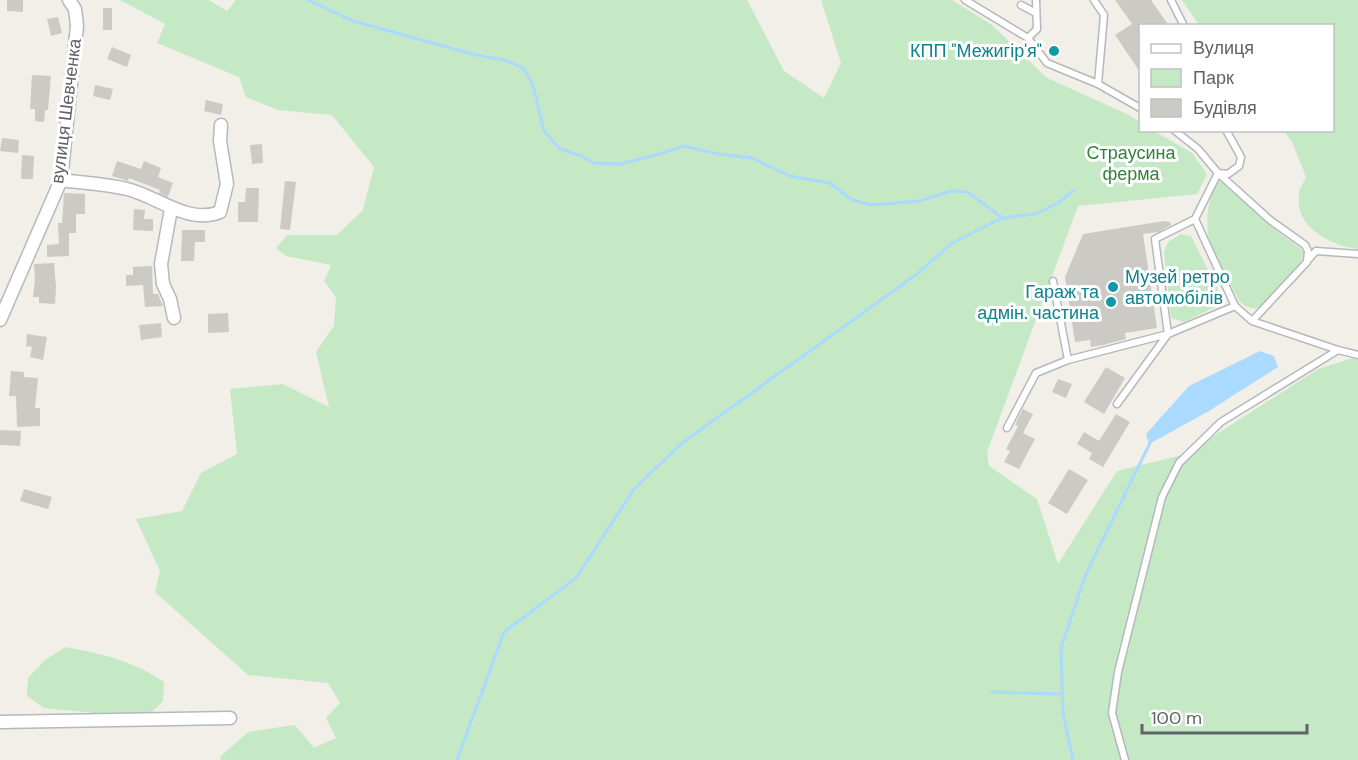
<svg xmlns="http://www.w3.org/2000/svg" width="1358" height="760" font-family="'DM Sans',sans-serif">
<style>
.green{fill:#c5e8c5}
.water{fill:#aadaff}
.lines{fill:none;stroke-linecap:round;stroke-linejoin:round}
.stream{stroke:#aadaff;stroke-width:3}
.building{fill:#cccac5}
.lane-casing{stroke:#b5b8bc;stroke-width:9}
.street-casing{stroke:#b5b8bc;stroke-width:15}
.lane{stroke:#fff;stroke-width:6}
.street{stroke:#fff;stroke-width:12}
.culture-dot{fill:#0f9aa8;stroke:#fff;stroke-width:2}
.labels{text-anchor:middle;dominant-baseline:central;stroke-width:6;stroke-linejoin:round;paint-order:stroke}
.culture-label{font-size:18px;fill:#0d838f;stroke:#fff;text-anchor:end}
.street-label{font-size:18px;fill:#5f6368;stroke:#fff}
.park-label{font-size:18px;fill:#348238;stroke:#fff}
</style>
<rect width="100%" height="100%" fill="#f1efe8"/>
<!-- green -->
<path class="green" d="M 120,0 L 209,0 L 227,11 L 236,0 L 747,0 L 784,71 L 824,98 L 841,63 L 821,0 L 952,0 L 992,25 L 1047,78 L 1127,114 L 1140,122 L 1140,130 L 1154,131 L 1192,153 L 1207,174 L 1197,194 L 1078,206 L 987,452 L 989,466 L 1037,499 L 1058,564 L 1117,471 L 1186,454 L 1318,369 L 1353,358 L 1358,359 L 1358,760 L 221,760 L 220,757 L 248,732 L 295,725 L 314,748 L 336,738 L 326,718 L 340,703 L 328,683 L 248,675 L 155,592 L 160,571 L 136,519 L 182,511 L 201,473 L 237,454 L 230,389 L 283,384 L 329,407 L 316,352 L 334,326 L 336,297 L 324,281 L 331,265 L 286,256 L 276,248 L 287,235 L 337,235 L 363,210 L 374,167 L 332,115 L 278,110 L 246,97 L 239,77 L 157,43 L 165,24 Z
M 1182,0 L 1358,0 L 1358,249 C 1331,246 1294,227 1299,194 C 1299,189 1304,182 1306,177 L 1292,142 L 1284,131 L 1332,130 L 1332,26 L 1199,25 Z
M 1220,181 L 1227,181 L 1233,186 L 1267,223 L 1302,250 C 1308,267 1277,294 1265,307 C 1254,310 1248,309 1239,301 C 1230,281 1215,260 1209,238 C 1205,224 1208,190 1220,181 Z
M 1181,234 L 1191,236 L 1222,298 L 1221,304 L 1184,322 L 1171,318 L 1164,252 L 1168,242 Z
M 66,647 C 102,654 134,661 164,682 L 163,701 L 152,712 L 123,716 L 44,708 L 27,696 L 28,678 L 45,660 Z"/>
<!-- water -->
<path class="water" d="M 1260,351 L 1274,356 L 1278,367 L 1209,411 L 1149,444 L 1146,434 L 1189,386 Z"/>
<g class="lines">
<!-- stream -->
<path class="stream" d="M 308,0 L 353,21 L 476,55 L 505,60 L 523,68 L 533,85 L 544,131 L 560,149 L 581,156 L 594,163 L 620,164 L 659,154 L 684,146 L 718,154 L 752,158 L 790,176 L 830,183 L 852,200 L 872,205 L 919,201 L 951,191 L 968,192 L 1002,218
M 992,692 L 1062,694
M 457,760 L 504,632 L 576,578 L 634,489 L 682,443 L 917,274 L 952,243 L 1002,218 L 1036,214 L 1058,203 L 1074,190
M 1073,760 L 1063,713 L 1061,648 L 1085,576 L 1150,443"/>
</g>
<!-- building -->
<path class="building" d="M 7,0 L 23,0 L 23,12 L 7,11 Z
M 1115,0 L 1151,0 L 1169,26 L 1140,26 L 1140,72 L 1115,35 L 1132,24 Z
M 103,8 L 112,8 L 112,30 L 103,30 Z
M 58,17 L 62,33 L 51,36 L 47,19 Z
M 112,47 L 131,55 L 127,67 L 107,59 Z
M 32,75 L 51,76 L 48,110 L 45,110 L 44,122 L 35,121 L 35,109 L 30,109 Z
M 95,85 L 113,89 L 110,100 L 93,96 Z
M 206,100 L 223,104 L 221,115 L 204,111 Z
M 2,138 L 19,140 L 18,153 L 0,151 Z
M 262,144 L 263,163 L 252,164 L 250,145 Z
M 22,155 L 34,156 L 33,179 L 21,179 Z
M 117,161 L 141,169 L 144,161 L 161,168 L 158,177 L 173,183 L 168,197 L 159,193 L 160,190 L 129,178 L 128,181 L 112,176 Z
M 285,181 L 296,182 L 290,230 L 280,229 Z
M 246,188 L 259,188 L 258,222 L 238,222 L 238,202 L 245,202 Z
M 64,193 L 85,194 L 85,214 L 76,214 L 76,233 L 69,233 L 69,256 L 47,257 L 47,245 L 59,244 L 58,223 L 62,223 Z
M 134,209 L 145,210 L 144,219 L 153,219 L 153,231 L 133,230 Z
M 1164,221 L 1170,222 L 1171,225 L 1158,232 L 1143,234 L 1157,328 L 1125,333 L 1126,339 L 1103,345 L 1091,347 L 1090,340 L 1075,342 L 1065,277 L 1083,234 Z
M 182,230 L 205,230 L 205,242 L 195,242 L 194,261 L 181,261 Z
M 54,263 L 56,287 L 55,304 L 39,303 L 39,297 L 33,297 L 35,279 L 34,264 Z
M 152,266 L 153,294 L 158,294 L 163,306 L 145,307 L 143,285 L 126,286 L 126,275 L 133,275 L 133,267 Z
M 228,313 L 229,332 L 208,333 L 208,314 Z
M 161,323 L 162,337 L 141,340 L 139,325 Z
M 27,334 L 47,337 L 43,360 L 30,357 L 32,347 L 26,346 Z
M 1106,367 L 1125,378 L 1104,414 L 1084,402 Z
M 11,371 L 24,372 L 24,377 L 38,378 L 35,408 L 40,408 L 40,426 L 17,427 L 16,396 L 9,396 Z
M 1058,379 L 1072,384 L 1066,398 L 1052,392 Z
M 1023,409 L 1033,414 L 1023,433 L 1035,439 L 1019,469 L 1004,462 L 1010,451 L 1006,449 L 1018,426 L 1015,425 Z
M 1116,414 L 1130,422 L 1103,467 L 1089,459 L 1092,453 L 1077,444 L 1084,432 L 1099,441 Z
M 0,430 L 21,431 L 20,446 L 0,445 Z
M 1069,469 L 1088,480 L 1067,514 L 1048,503 Z
M 24,489 L 52,497 L 48,509 L 20,501 Z"/>
<g class="lines">
<!-- lane casing -->
<g class="lane-casing">
<path id="lane" d="M 965,0 L 1028,38 L 1047,63 L 1098,84 L 1140,108
M 1094,0 L 1104,15 L 1098,84
M 1171,0 L 1184,26
M 1021,5 L 1036,13
M 1028,38 L 1037,29 L 1036,0
M 1174,130 L 1198,149 L 1218,173 L 1195,219 L 1235,306 L 1252,321 L 1338,350 L 1358,355
M 1218,173 L 1270,220 L 1305,245 L 1308,251 L 1307,262 L 1252,321
M 1219,173 L 1228,174 L 1239,166 L 1241,157 L 1226,130
M 1307,261 L 1316,251 L 1358,254
M 1053,281 L 1068,360
M 1117,404 L 1168,334 L 1235,306
M 1007,428 L 1036,373 L 1068,360 L 1168,334 L 1155,239 L 1195,219
M 1125,760 L 1112,713 L 1118,672 L 1162,497 L 1179,463 L 1221,422 L 1338,350"/>
</g>
<!-- street casing -->
<g class="street-casing">
<path id="street" d="M 61,180 C 83,183 105,184 127,189 C 157,196 188,225 220,212 L 227,184 L 220,141 L 221,125
M 171,209 L 161,264 L 163,284 L 170,299 L 174,318
M 0,320 L 61,180 L 77,26 L 75,9 L 69,0
M 0,722 L 230,718"/>
</g>
<!-- lane -->
<use href="#lane" class="lane"/>
<!-- street -->
<use href="#street" class="street"/>
</g>
<!-- markers -->
<g class="culture-dot">
<circle cx="1054" cy="51" r="6"/>
<circle cx="1113" cy="287" r="6"/>
<circle cx="1111" cy="302" r="6"/>
</g>
<g class="labels">
<!-- culture labels -->
<g class="culture-label">
<text x="1042" y="51">КПП "Межигір'я"</text>
<text x="1125" y="277" text-anchor="start">Музей ретро<tspan x="1125" dy="21">автомобілів</tspan></text>
<text x="1099" y="292">Гараж та<tspan x="1099" dy="21">адмін. частина</tspan></text>
</g>
<!-- street labels -->
<g class="street-label">
<text transform="translate(66 111) rotate(-83)">вулиця Шевченка</text>
</g>
<!-- park labels -->
<g class="park-label">
<text x="1131" y="153">Страусина<tspan x="1131" dy="21">ферма</tspan></text>
</g>
</g>
<!-- legend -->
<rect x="1139" y="24" width="195" height="108" fill="#ffffff" stroke="#bfc1c3" stroke-width="1.5"/>
<rect x="1151" y="44" width="30" height="9" fill="#ffffff" stroke="#bfc1c3" stroke-width="1.5"/>
<text x="1193" y="54" font-size="18" fill="#5f6368">Вулиця</text>
<rect x="1151" y="69" width="30" height="18" fill="#c5e8c5" stroke="#bfc1c3" stroke-width="1.5"/>
<text x="1193" y="84" font-size="18" fill="#5f6368">Парк</text>
<rect x="1151" y="99" width="30" height="18" fill="#cccac5" stroke="#bfc1c3" stroke-width="1.5"/>
<text x="1193" y="114" font-size="18" fill="#5f6368">Будівля</text>
<!-- scale -->
<path d="M1142 724v9h165v-9" fill="none" stroke="#5f6368" stroke-width="3"/>
<text x="1151" y="724" font-size="18" fill="#5f6368" stroke="#ffffff" stroke-width="4.5" paint-order="stroke">100 m</text>
</svg>
